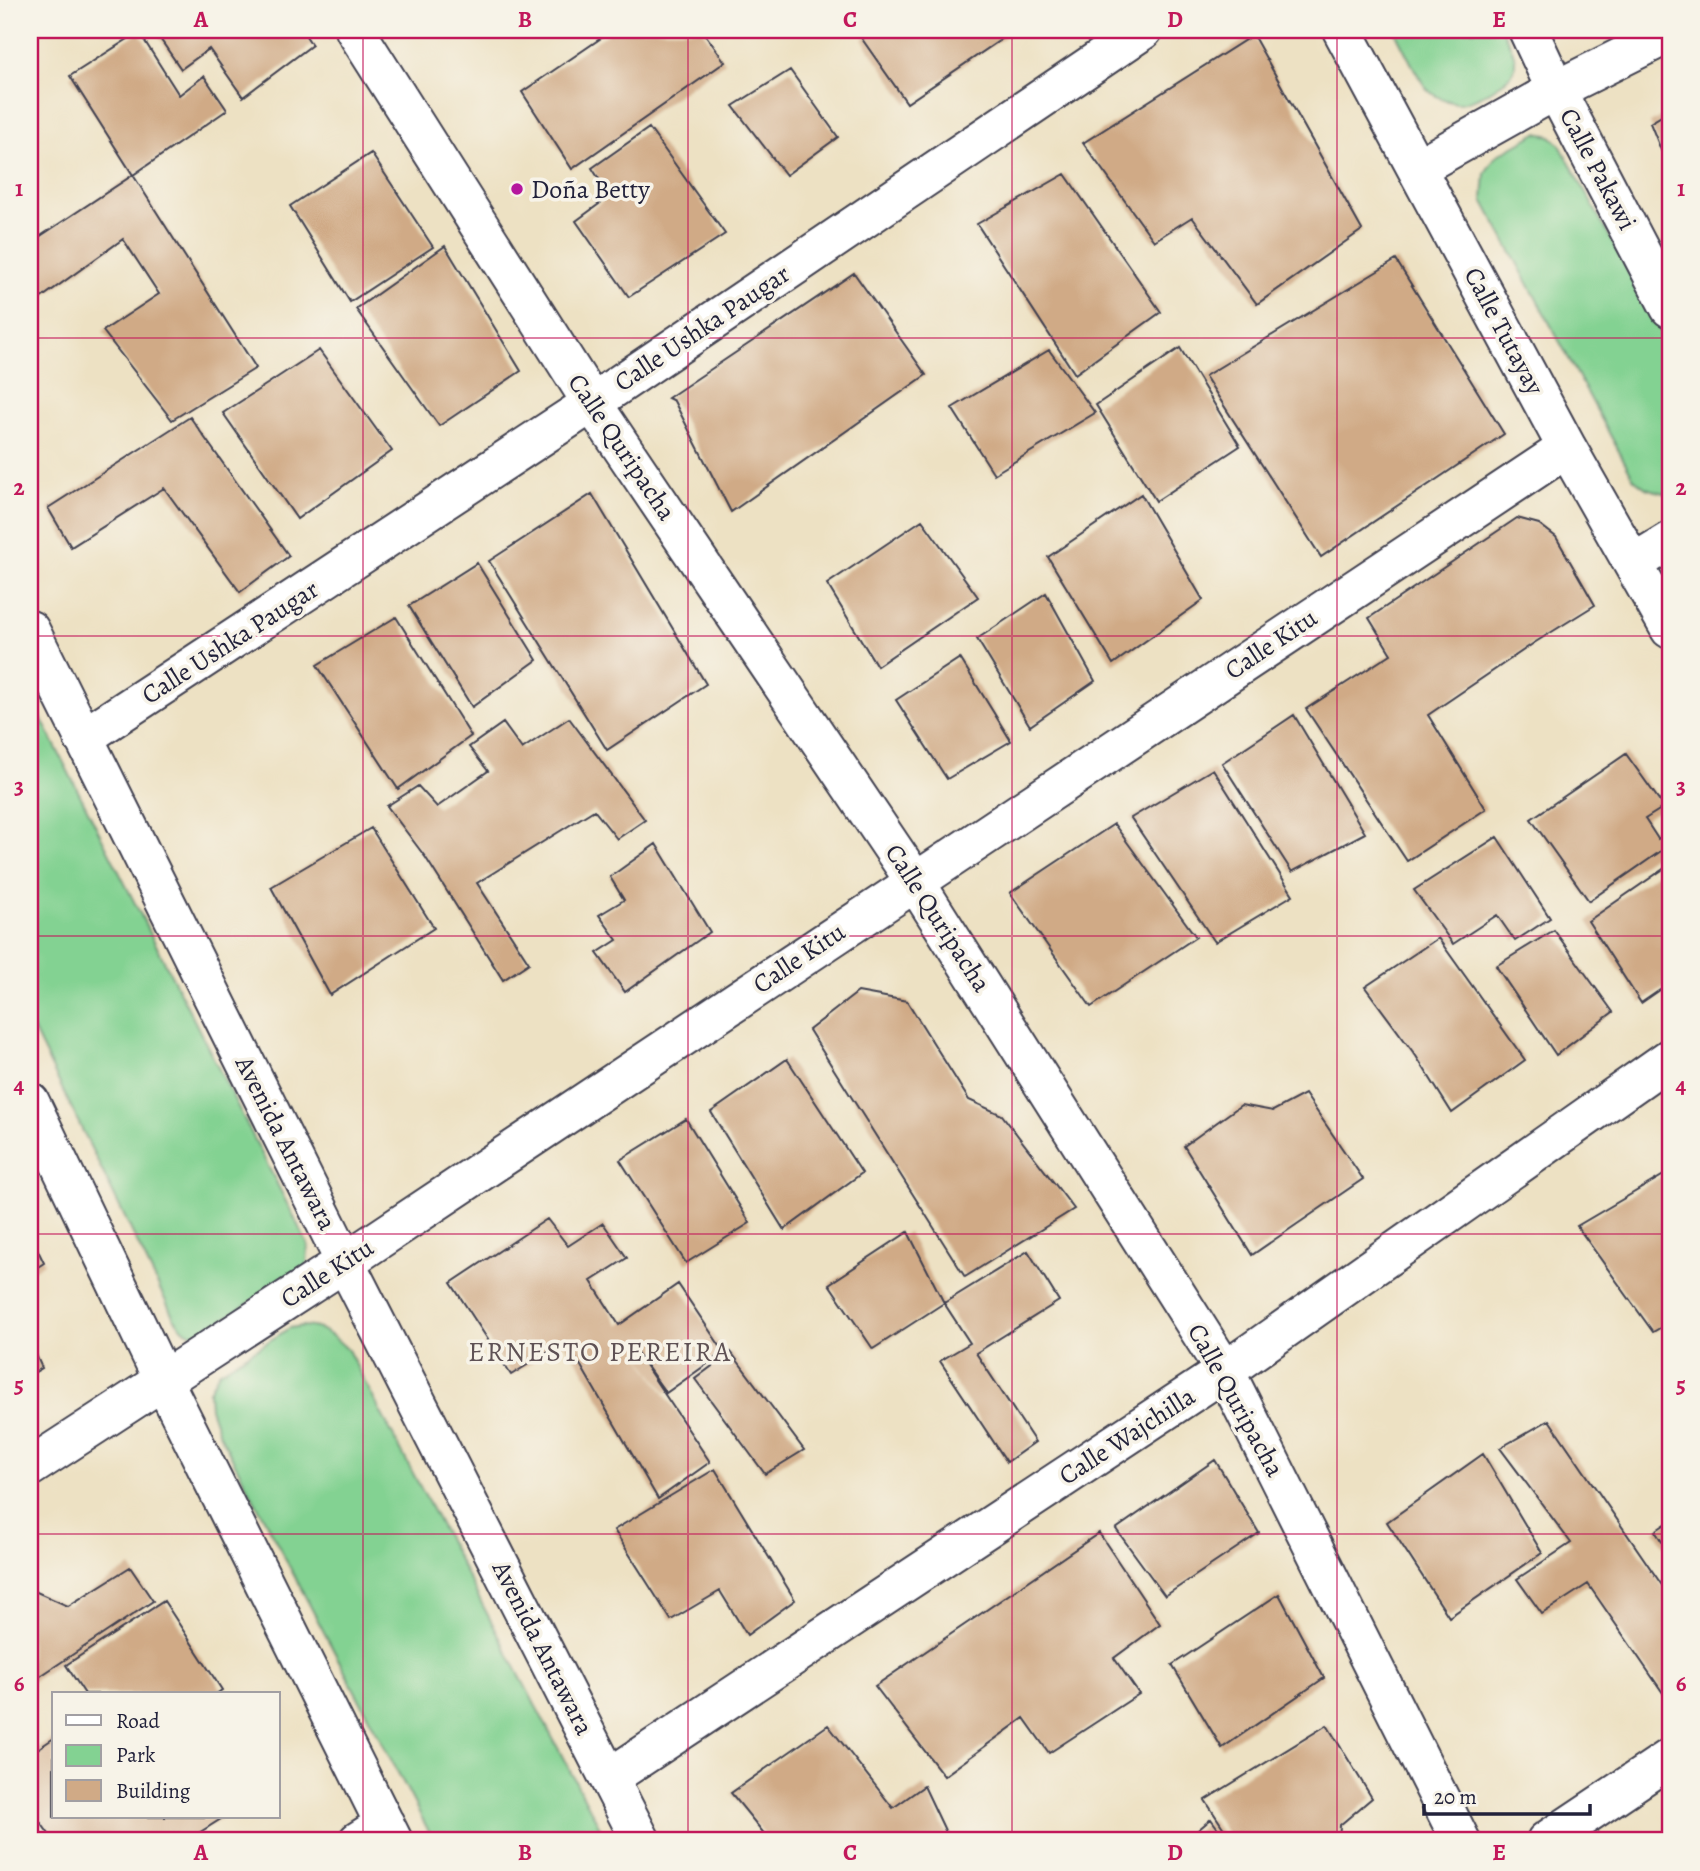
<svg xmlns="http://www.w3.org/2000/svg" width="1700" height="1871" font-family="Alegreya,serif">
<style>
.green{fill:#83d292;stroke:#527a66;stroke-width:2}
.building{fill:#d0aa86}
.lines{fill:none;stroke-linecap:round;stroke-linejoin:round}
.street-casing{stroke:#403f4f;stroke-width:42}
.street{stroke:#fff;stroke-width:38}
.grid{fill:none;stroke:#c2185b;stroke-width:2;stroke-opacity:0.55}
.poi-dot{fill:#b5179e;stroke:#f7f3e8;stroke-width:2.5}
.labels{text-anchor:middle;dominant-baseline:central;stroke-width:7;stroke-linejoin:round;paint-order:stroke}
.street-label{font-size:26px;fill:#22223b;stroke:#f7f3e8}
.poi-label{font-size:26px;fill:#22223b;stroke:#f7f3e8;text-anchor:start}
.neighbourhood-label{font-size:28px;letter-spacing:2px;fill:#5f5255;stroke:#f7f3e8}
.neatline{fill:none;stroke:#c2185b;stroke-width:2.5}
.grid-label{font-size:23px;text-anchor:middle;font-weight:bold;fill:#c2185b}
</style>
<rect width="100%" height="100%" fill="#f7f3e8"/>
<filter id="ink" filterUnits="userSpaceOnUse"><feTurbulence type="fractalNoise" baseFrequency=".0143" numOctaves="2"/><feDisplacementMap in="SourceGraphic" scale="14" xChannelSelector="R" yChannelSelector="G"/><feConvolveMatrix kernelMatrix="1 2 1 2 8 2 1 2 1" color-interpolation-filters="sRGB"/></filter>
<filter id="wash" filterUnits="userSpaceOnUse"><feTurbulence type="fractalNoise" baseFrequency=".00686" numOctaves="4" result="noise"/><feDisplacementMap in="SourceGraphic" scale="28" xChannelSelector="R" yChannelSelector="G"/><feGaussianBlur stdDeviation="1.57" result="paint"/><feColorMatrix in="noise" values="0 0 0 0 0 0 0 0 0 0 0 0 0 0 0 0 0 1.4 0 .05"/><feComposite in="paint" operator="in"/></filter>
<g filter="url(#wash)">
<rect width="100%" height="100%" fill="#ede1c3"/>
<!-- green -->
<path class="green" d="M 1394,30 L 1502,30 C 1507,40 1516,53 1515,65 C 1514,81 1474,102 1459,103 C 1451,103 1436,97 1429,91 C 1417,79 1403,45 1394,30 Z
M 1537,133 L 1551,136 L 1560,145 L 1670,348 L 1670,495 L 1646,488 L 1634,479 L 1483,200 L 1485,173 L 1496,156 Z
M 30,696 L 308,1245 L 307,1266 L 199,1335 C 186,1334 182,1328 174,1318 L 30,1023 Z
M 302,1326 C 322,1326 334,1336 348,1350 L 607,1841 L 434,1841 L 218,1431 L 210,1408 L 209,1391 L 219,1372 L 290,1328 Z"/>
<g id="blocks">
<!-- building -->
<path class="building" d="M 154,30 L 302,30 L 312,45 L 243,97 L 209,49 L 181,69 Z
M 613,30 L 702,30 L 725,62 L 572,169 L 522,92 Z
M 874,30 L 1010,30 L 1012,32 L 907,103 L 862,39 Z
M 139,32 L 179,95 L 204,76 L 227,110 L 133,175 L 70,76 Z
M 1253,35 L 1362,230 L 1257,304 L 1192,217 L 1154,241 L 1083,143 Z
M 790,70 L 838,137 L 786,175 L 733,106 Z
M 1670,111 L 1670,172 L 1650,123 Z
M 649,128 L 725,234 L 629,297 L 576,221 L 610,196 L 592,168 Z
M 371,153 L 433,247 L 350,302 L 290,206 Z
M 1065,174 L 1161,312 L 1075,374 L 977,224 Z
M 133,175 L 256,368 L 172,420 L 103,331 L 159,294 L 123,239 L 30,306 L 30,243 Z
M 445,246 L 521,371 L 439,426 L 356,309 Z
M 1396,260 L 1504,434 L 1321,557 L 1205,376 Z
M 854,273 L 926,375 L 731,512 L 674,401 L 668,398 Z
M 1180,348 L 1240,446 L 1156,501 L 1096,405 Z
M 319,350 L 392,451 L 297,519 L 223,413 Z
M 1049,350 L 1095,413 L 994,474 L 952,408 Z
M 190,417 L 289,556 L 240,592 L 164,488 L 71,547 L 48,508 Z
M 592,494 L 706,684 L 607,750 L 489,561 Z
M 1141,494 L 1203,600 L 1113,664 L 1048,557 Z
M 1517,518 L 1539,524 L 1556,537 L 1595,605 L 1534,643 L 1428,715 L 1486,809 L 1407,861 L 1306,709 L 1391,654 L 1369,618 Z
M 922,520 L 978,597 L 877,666 L 827,584 Z
M 477,563 L 537,660 L 472,707 L 409,606 Z
M 1046,593 L 1095,681 L 1030,726 L 977,639 Z
M 396,617 L 471,736 L 398,789 L 317,665 Z
M 960,658 L 1011,741 L 947,779 L 896,700 Z
M 1294,715 L 1365,833 L 1292,872 L 1222,763 Z
M 569,718 L 645,820 L 617,839 L 594,810 L 477,883 L 529,963 L 503,980 L 426,858 L 387,806 L 418,786 L 437,807 L 488,771 L 469,747 L 503,723 L 522,749 Z
M 1626,754 L 1664,807 L 1645,819 L 1658,839 L 1670,829 L 1670,859 L 1664,849 L 1589,901 L 1531,819 Z
M 1213,769 L 1293,895 L 1215,942 L 1131,818 Z
M 1114,824 L 1196,937 L 1091,1007 L 1010,893 Z
M 371,828 L 434,928 L 330,995 L 271,887 Z
M 1497,837 L 1550,918 L 1515,941 L 1497,915 L 1453,944 L 1414,890 Z
M 656,844 L 710,932 L 625,992 L 597,953 L 617,940 L 599,915 L 624,900 L 610,877 Z
M 1665,868 L 1670,876 L 1670,983 L 1641,1003 L 1588,921 Z
M 1554,930 L 1613,1012 L 1556,1055 L 1496,966 Z
M 1438,938 L 1525,1060 L 1452,1113 L 1416,1056 L 1365,987 Z
M 858,992 L 907,1001 L 969,1100 L 1002,1115 L 1074,1209 L 965,1277 L 809,1030 Z
M 787,1059 L 862,1173 L 784,1230 L 711,1112 Z
M 1305,1094 L 1363,1179 L 1252,1255 L 1184,1146 L 1241,1105 L 1273,1111 Z
M 686,1119 L 750,1223 L 686,1263 L 620,1160 Z
M 1669,1172 L 1670,1322 L 1653,1332 L 1577,1226 Z
M 547,1219 L 568,1246 L 603,1223 L 627,1258 L 591,1281 L 619,1325 L 678,1284 L 724,1352 L 666,1393 L 631,1344 L 710,1462 L 658,1499 L 581,1366 L 563,1343 L 511,1375 L 451,1283 Z
M 908,1232 L 944,1303 L 873,1349 L 829,1284 Z
M 30,1234 L 44,1263 L 30,1272 Z
M 1028,1251 L 1059,1301 L 976,1353 L 1035,1442 L 1007,1462 L 940,1361 L 970,1343 L 944,1303 Z
M 30,1342 L 42,1368 L 30,1375 Z
M 731,1352 L 804,1450 L 765,1474 L 695,1379 Z
M 1549,1420 L 1670,1597 L 1670,1703 L 1588,1584 L 1542,1614 L 1517,1579 L 1571,1543 L 1500,1448 Z
M 1483,1454 L 1542,1553 L 1449,1617 L 1387,1522 Z
M 1215,1460 L 1259,1533 L 1165,1596 L 1116,1529 Z
M 715,1469 L 795,1600 L 747,1635 L 720,1591 L 671,1620 L 614,1530 Z
M 1670,1521 L 1670,1554 L 1655,1531 Z
M 1099,1533 L 1160,1624 L 1114,1658 L 1139,1694 L 1049,1753 L 1024,1718 L 944,1776 L 875,1686 Z
M 130,1567 L 153,1601 L 30,1683 L 30,1589 L 68,1606 Z
M 1279,1594 L 1324,1678 L 1222,1748 L 1172,1665 Z
M 164,1601 L 222,1690 L 216,1694 L 85,1694 L 66,1665 Z
M 828,1725 L 893,1808 L 924,1786 L 950,1841 L 856,1841 L 852,1836 L 845,1841 L 770,1841 L 731,1793 Z
M 1327,1725 L 1372,1798 L 1340,1825 L 1339,1841 L 1232,1841 L 1205,1800 Z
M 54,1738 L 54,1817 L 224,1817 L 186,1841 L 54,1841 L 41,1823 L 30,1829 L 30,1754 Z
M 1211,1819 L 1227,1841 L 1185,1841 Z"/>
</g>
</g>
<g filter="url(#ink)">
<use href="#blocks" fill-opacity="0" stroke="#403f4f" stroke-width="2"/>
<g class="lines">
<!-- street casing -->
<g class="street-casing">
<path id="street" d="M 355,30 L 592,403 L 914,880 L 1225,1371 L 1461,1841
M 1342,30 L 1567,448 L 1670,629
M 1528,30 L 1556,90 L 1670,308
M 1417,168 L 1556,90 L 1670,33
M 1634,563 L 1670,541
M 30,630 L 345,1262 L 641,1841
M 83,738 L 592,403 L 1143,30
M 30,1102 L 163,1380 L 393,1841
M 30,1467 L 345,1262 L 1567,448
M 609,1778 L 1225,1371 L 1670,1058
M 358,1841 L 385,1824
M 1546,1841 L 1670,1758"/>
</g>
<!-- street -->
<use href="#street" class="street"/>
</g>
</g>
<!-- grid -->
<path class="grid" d="M 363,30 L 363,1841M 688,30 L 688,1841M 1012,30 L 1012,1841M 1337,30 L 1337,1841M 30,338 L 1670,338M 30,636 L 1670,636M 30,936 L 1670,936M 30,1234 L 1670,1234M 30,1534 L 1670,1534"/>
<!-- markers -->
<circle class="poi-dot" cx="517" cy="189" r="7"/>
<g class="labels">
<!-- street labels -->
<g class="street-label">
<text transform="translate(1598 169) rotate(62)">Calle Pakawi</text>
<text transform="translate(702 328) rotate(-34)">Calle Ushka Paugar</text>
<text transform="translate(1504 331) rotate(62)">Calle Tutayay</text>
<text transform="translate(622 447) rotate(56)">Calle Quripacha</text>
<text transform="translate(230 642) rotate(-33)">Calle Ushka Paugar</text>
<text transform="translate(1271 644) rotate(-34)">Calle Kitu</text>
<text transform="translate(938 918) rotate(57)">Calle Quripacha</text>
<text transform="translate(799 958) rotate(-34)">Calle Kitu</text>
<text transform="translate(286 1143) rotate(63)">Avenida Antawara</text>
<text transform="translate(327 1273) rotate(-33)">Calle Kitu</text>
<text transform="translate(1236 1400) rotate(61)">Calle Quripacha</text>
<text transform="translate(1127 1436) rotate(-33)">Calle Wajchilla</text>
<text transform="translate(543 1648) rotate(63)">Avenida Antawara</text>
</g>
<!-- poi labels -->
<g class="poi-label">
<text x="531" y="189">Doña Betty</text>
</g>
<!-- neighbourhood labels -->
<g class="neighbourhood-label">
<text x="600" y="1352">ERNESTO PEREIRA</text>
</g>
</g>
<!-- margin -->
<rect width="1700" height="1871" fill="none" stroke="#f7f3e8" stroke-width="77"/>
<!-- legend -->
<rect x="52" y="1692" width="228" height="126" fill="#f7f3e8" stroke="#a29fa3" stroke-width="2"/>
<rect x="66" y="1715" width="35" height="10" fill="#ffffff" stroke="#a29fa3" stroke-width="2"/>
<text x="116" y="1728" font-size="21" fill="#22223b">Road</text>
<rect x="66" y="1745" width="35" height="21" fill="#83d292" stroke="#a29fa3" stroke-width="2"/>
<text x="116" y="1762" font-size="21" fill="#22223b">Park</text>
<rect x="66" y="1780" width="35" height="21" fill="#d0aa86" stroke="#a29fa3" stroke-width="2"/>
<text x="116" y="1798" font-size="21" fill="#22223b">Building</text>
<!-- scale -->
<path d="M1424 1804v10h166v-10" fill="none" stroke="#22223b" stroke-width="3.5"/>
<text x="1434" y="1804" font-size="21" fill="#22223b" stroke="#f7f3e8" stroke-width="5" paint-order="stroke">20 m</text>
<rect x="38" y="38" width="1624" height="1794" class="neatline"/>
<g class="grid-label">
<text x="201" y="27">A</text>
<text x="525" y="27">B</text>
<text x="850" y="27">C</text>
<text x="1175" y="27">D</text>
<text x="1499" y="27">E</text>
<text x="19" y="196">1</text>
<text x="1681" y="196">1</text>
<text x="19" y="495">2</text>
<text x="1681" y="495">2</text>
<text x="19" y="794">3</text>
<text x="1681" y="794">3</text>
<text x="19" y="1093">4</text>
<text x="1681" y="1093">4</text>
<text x="19" y="1392">5</text>
<text x="1681" y="1392">5</text>
<text x="19" y="1691">6</text>
<text x="1681" y="1691">6</text>
<text x="201" y="1860">A</text>
<text x="525" y="1860">B</text>
<text x="850" y="1860">C</text>
<text x="1175" y="1860">D</text>
<text x="1499" y="1860">E</text>
</g>
</svg>
